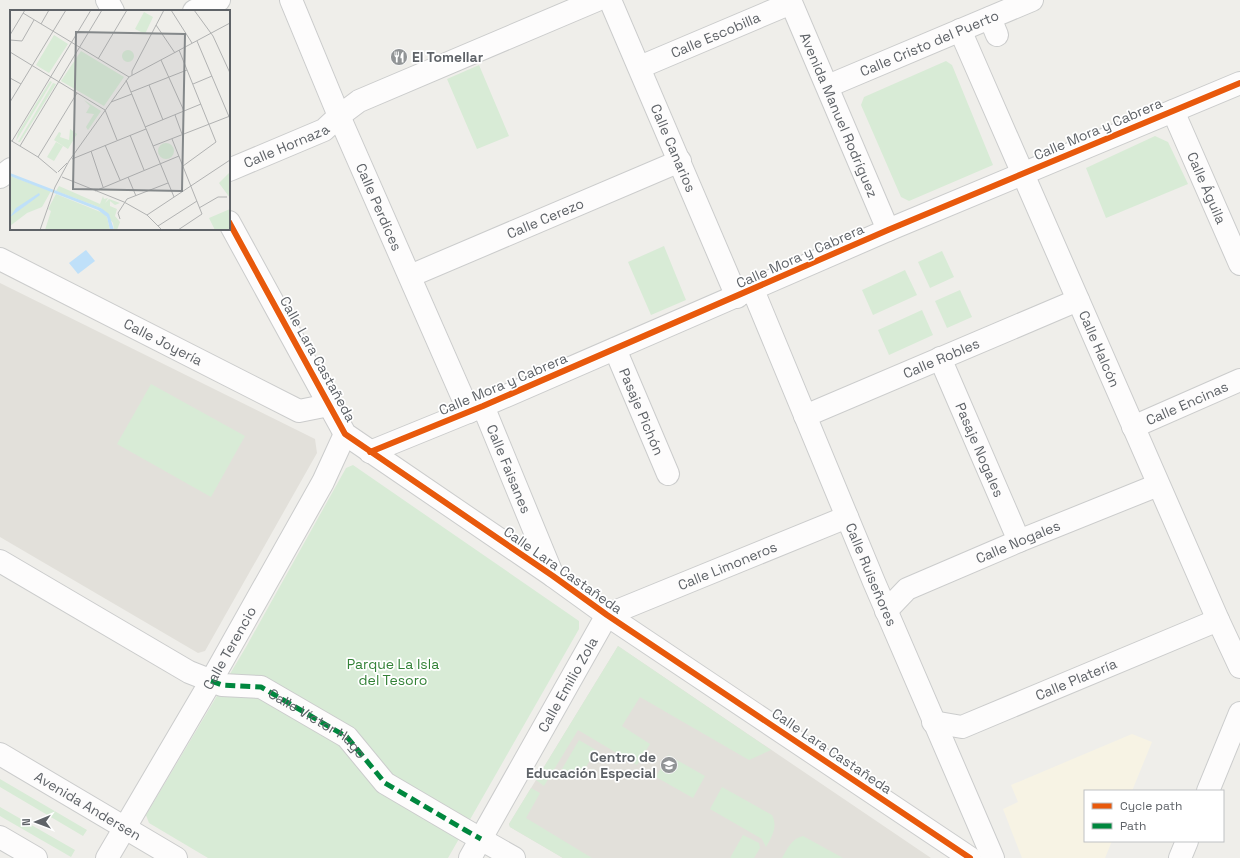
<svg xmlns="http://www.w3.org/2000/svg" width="1240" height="858" font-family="'Space Grotesk',sans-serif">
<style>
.commercial{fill:#f7f3e4}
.education{fill:#e2e0da}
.green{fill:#d8ebd6}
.water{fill:#bfe0f9}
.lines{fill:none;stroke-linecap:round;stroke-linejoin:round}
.minor-casing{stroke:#cbcccc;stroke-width:24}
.minor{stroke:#fdfcfc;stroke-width:22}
.quiet{stroke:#00873e;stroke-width:5;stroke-dasharray:10 5;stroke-linecap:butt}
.cycleway-casing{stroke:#fff;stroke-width:8}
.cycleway{stroke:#e8590c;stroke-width:6}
.labels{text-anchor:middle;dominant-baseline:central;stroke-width:3.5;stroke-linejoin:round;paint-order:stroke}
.street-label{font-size:14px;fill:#5f6368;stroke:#fff}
.poi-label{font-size:14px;font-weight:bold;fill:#5f6368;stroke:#fff;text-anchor:start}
.park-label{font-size:14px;fill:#348238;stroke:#fff}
.inset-road{fill:none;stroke:#b1b2b2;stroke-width:1}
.view{fill:#84888a;fill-opacity:0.15;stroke:#84888a;stroke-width:2}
.inset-edge{fill:none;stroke:#5f6368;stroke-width:2}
</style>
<rect width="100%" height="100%" fill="#efeeea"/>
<!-- commercial -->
<path class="commercial" d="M 1132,734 L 1152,742 L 1132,791 L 1085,791 L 1085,841 L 1112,841 L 1105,858 L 1022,858 L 1003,809 L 1018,802 L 1011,785 Z"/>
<!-- education -->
<path class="education" d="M 0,283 L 315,439 L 317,453 L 205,651 L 198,653 L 0,537 Z
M 618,646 L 931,858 L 563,858 L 510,827 L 509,824 Z"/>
<!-- green -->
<path class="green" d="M 946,61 L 952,65 L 993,165 L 909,201 L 901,197 L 861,105 L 864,97 Z
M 479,65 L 509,136 L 477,149 L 447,79 Z
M 1155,136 L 1168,142 L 1188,184 L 1106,218 L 1086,168 Z
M 664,246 L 686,300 L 651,315 L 628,262 Z
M 942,251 L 954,277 L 930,288 L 918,262 Z
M 905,270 L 917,295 L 873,315 L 862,290 Z
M 960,290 L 972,317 L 947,328 L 935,301 Z
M 922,310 L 933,335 L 889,355 L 878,330 Z
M 151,384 L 245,436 L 211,497 L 117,444 Z
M 353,465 L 579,621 L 579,629 L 448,858 L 208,858 L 149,823 L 146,815 L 246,647 L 346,468 Z
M 618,646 L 771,750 L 749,760 L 640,697 L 622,726 L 650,744 L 637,765 L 578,730 L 544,786 L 536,780 Z
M 579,740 L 596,750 L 579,779 L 562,769 Z
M 668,755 L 705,776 L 693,798 L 656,777 Z
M 0,779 L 87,830 L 83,836 L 0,787 Z
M 722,787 L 772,815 C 778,827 772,836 766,847 L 762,839 L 710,809 Z
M 531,788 L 540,793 L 526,818 L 592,858 L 563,858 L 510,827 L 509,824 Z
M 0,807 L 75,850 L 71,857 L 0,816 Z
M 743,835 L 759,843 L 760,848 L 754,858 L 730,858 Z
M 803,836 L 843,858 L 782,858 C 788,848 791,839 803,836 Z"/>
<!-- water -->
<path class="water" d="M 86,250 L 95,261 L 78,274 L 69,263 Z"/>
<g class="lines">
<!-- minor casing -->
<g class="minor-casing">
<g id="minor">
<path d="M 107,0 L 113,11"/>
<path id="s1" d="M 291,0 L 339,116 L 469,412"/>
<path id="s2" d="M 610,0 L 737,297"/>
<path id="s3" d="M 790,0 L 888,230"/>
<path d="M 194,11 L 219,0"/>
<path d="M 990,18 L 997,35"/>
<path id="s4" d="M 960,30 L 1218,620 L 1240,667"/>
<path id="s5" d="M 640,67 L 791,3"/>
<path id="s6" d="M 828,86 L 1032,0"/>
<path id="s7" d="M 1173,111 L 1240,264"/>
<path id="s8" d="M 229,170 L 324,130 L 339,116 L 359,101 L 597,0"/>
<path d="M 0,177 L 11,169"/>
<path d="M 229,222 L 345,434 L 553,576 L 607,615 L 970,858"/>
<path id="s9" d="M 0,259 L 299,411 L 329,405"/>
<path id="s10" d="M 410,276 L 680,161"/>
<path id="s11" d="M 753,290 L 874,582 L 993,858"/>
<path id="s12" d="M 615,349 L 668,474"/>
<path id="s13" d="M 940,358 L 1019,541"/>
<path id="s14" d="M 483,406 L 553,576"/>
<path id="s15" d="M 805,416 L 1078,300"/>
<path id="s16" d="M 1133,427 L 1240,380"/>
<path d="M 370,452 L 483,406 L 888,230 L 1240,83"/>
<path id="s17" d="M 0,561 L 189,672 L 222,685 L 261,687 L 347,737 L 385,783 L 465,830 L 514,858"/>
<path id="s18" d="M 886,611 L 907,589 L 1019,541 L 1158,485"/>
<path id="s19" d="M 933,722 L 962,727 L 1218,620"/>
<path id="s20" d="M 0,754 L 176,858"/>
<path d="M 1208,791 L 1240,713"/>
<path d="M 0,837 L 36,858"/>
<path id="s21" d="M 107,858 L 211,681 L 323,482 L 345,434"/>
<path id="s22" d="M 470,858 L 607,615 L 847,517"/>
<path d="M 1180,858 L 1187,841"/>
</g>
</g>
<!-- minor -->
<use href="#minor" class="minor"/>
<!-- quiet -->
<path class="quiet" d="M 211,681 L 222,685 L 261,687 L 347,737 L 385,783 L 465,830 L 481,839"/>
<!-- cycleway casing -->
<g class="cycleway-casing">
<path id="cycleway" d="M 229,222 L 345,434 L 553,576 L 607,615 L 970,858
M 370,452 L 483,406 L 888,230 L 1240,83"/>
</g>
<!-- cycleway -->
<use href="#cycleway" class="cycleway"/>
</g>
<!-- icons -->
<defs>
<g id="restaurant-disc" transform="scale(0.9)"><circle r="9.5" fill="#919496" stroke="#fff"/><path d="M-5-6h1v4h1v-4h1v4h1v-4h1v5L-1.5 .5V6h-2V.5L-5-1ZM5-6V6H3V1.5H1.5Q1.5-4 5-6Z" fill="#fff"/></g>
<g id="school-disc" transform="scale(0.9)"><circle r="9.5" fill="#919496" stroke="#fff"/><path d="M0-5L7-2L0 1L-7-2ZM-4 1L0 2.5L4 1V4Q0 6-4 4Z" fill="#fff"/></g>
</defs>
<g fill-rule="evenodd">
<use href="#restaurant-disc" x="399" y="57"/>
<use href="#school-disc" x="669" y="765"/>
</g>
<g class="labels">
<!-- street labels -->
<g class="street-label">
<text stroke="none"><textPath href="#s5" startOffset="82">Calle Escobilla</textPath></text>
<text stroke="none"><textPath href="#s6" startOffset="110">Calle Cristo del Puerto</textPath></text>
<text stroke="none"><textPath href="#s3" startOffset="125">Avenida Manuel Rodríguez</textPath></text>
<text transform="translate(1098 129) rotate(-23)">Calle Mora y Cabrera</text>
<text stroke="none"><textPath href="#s8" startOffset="62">Calle Hornaza</textPath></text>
<text stroke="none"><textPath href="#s2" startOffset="161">Calle Canarios</textPath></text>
<text stroke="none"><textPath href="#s7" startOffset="84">Calle Águila</textPath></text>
<text stroke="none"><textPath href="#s1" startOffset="225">Calle Perdices</textPath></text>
<text stroke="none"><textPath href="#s10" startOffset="147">Calle Cerezo</textPath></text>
<text transform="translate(800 256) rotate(-24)">Calle Mora y Cabrera</text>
<text stroke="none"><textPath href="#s9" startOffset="183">Calle Joyería</textPath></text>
<text stroke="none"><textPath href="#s4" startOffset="348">Calle Halcón</textPath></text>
<text stroke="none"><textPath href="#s15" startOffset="148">Calle Robles</textPath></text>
<text transform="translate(318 359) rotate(61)">Calle Lara Castañeda</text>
<text transform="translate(503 384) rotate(-23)">Calle Mora y Cabrera</text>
<text stroke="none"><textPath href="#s16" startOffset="59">Calle Encinas</textPath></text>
<text stroke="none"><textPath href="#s12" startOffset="68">Pasaje Pichón</textPath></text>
<text stroke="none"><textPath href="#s13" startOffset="100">Pasaje Nogales</textPath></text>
<text stroke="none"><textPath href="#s14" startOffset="68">Calle Faisanes</textPath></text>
<text stroke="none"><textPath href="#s18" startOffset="151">Calle Nogales</textPath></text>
<text stroke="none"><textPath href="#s22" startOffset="409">Calle Limoneros</textPath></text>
<text transform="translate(563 570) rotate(35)">Calle Lara Castañeda</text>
<text stroke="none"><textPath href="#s11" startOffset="308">Calle Ruiseñores</textPath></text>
<text stroke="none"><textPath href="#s21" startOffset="243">Calle Terencio</textPath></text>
<text stroke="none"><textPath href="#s19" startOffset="153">Calle Platería</textPath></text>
<text stroke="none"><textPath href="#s22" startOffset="199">Calle Emilio Zola</textPath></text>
<text stroke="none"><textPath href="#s17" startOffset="361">Calle Víctor Hugo</textPath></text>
<text transform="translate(832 751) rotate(34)">Calle Lara Castañeda</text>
<text stroke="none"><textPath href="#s20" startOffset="102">Avenida Andersen</textPath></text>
</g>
<!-- poi labels -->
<g class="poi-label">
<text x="412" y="57">El Tomellar</text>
<text x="656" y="757" text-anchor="end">Centro de<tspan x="656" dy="16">Educación Especial</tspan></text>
</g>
<!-- park labels -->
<g class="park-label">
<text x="393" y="664">Parque La Isla<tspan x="393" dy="16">del Tesoro</tspan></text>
</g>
</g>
<!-- overview -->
<g transform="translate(10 10)">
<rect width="220" height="220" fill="#efeeea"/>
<path d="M 134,2 L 143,7 L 135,24 L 125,19 ZM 44,25 L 58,34 L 39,63 L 26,55 ZM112 46a6 6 0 1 1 12 0a6 6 0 1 1-12 0ZM 71,41 L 114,67 L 94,96 L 51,71 ZM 40,71 L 42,72 L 6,131 L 8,123 ZM 43,73 L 46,74 L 10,132 L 8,132 ZM 74,90 L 91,101 L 78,120 L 76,117 L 84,104 L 76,103 L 80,96 ZM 60,119 L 67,124 L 58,139 L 44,130 L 49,122 L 51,123 L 50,127 L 59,130 ZM 46,132 L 53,136 L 44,151 L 37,147 ZM148 141a8 8 0 1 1 16 0a8 8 0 1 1-16 0ZM 220,162 L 220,188 L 209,173 ZM 0,166 L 41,181 L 32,197 L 17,203 L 0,216 ZM 49,176 L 90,194 L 93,186 L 94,189 L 98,188 L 95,193 L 99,189 L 110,193 L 105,195 L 100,191 L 100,196 L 107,199 L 105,206 L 110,212 L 107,220 L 104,220 L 103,213 L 91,198 L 46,181 ZM 46,184 L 93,203 L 97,207 L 100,220 L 35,220 L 41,201 L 38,199 ZM 220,199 L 220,220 L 205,220 L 199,208 Z" fill="#d8ebd6"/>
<path d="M 0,163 L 91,198 L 99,204 L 104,220 L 100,220 L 97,207 L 88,200 L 0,166 ZM 29,183 L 30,185 L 0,207 L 6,198 Z" fill="#bfe0f9"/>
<path class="inset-road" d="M 161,0 L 182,33M 184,0 L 203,26 L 220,63M 13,3 L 119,67M 31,14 L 39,0M 146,15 L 165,43M 0,25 L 15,0M 0,30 L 12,31 L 24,10M 187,31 L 220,109M 169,40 L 206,132 L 173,156M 0,42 L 95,100 L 107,130M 88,49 L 117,0M 151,50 L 174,101M 122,65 L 122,61 L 154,0M 0,68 L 11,74M 116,70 L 164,187M 183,74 L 202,66M 139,75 L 153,110M 121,82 L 177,60M 0,92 L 56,0M 101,92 L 122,84M 165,105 L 172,124M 135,117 L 191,94M 120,125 L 134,160M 162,129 L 192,204 L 168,220M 0,130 L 28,147 L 47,163M 2,131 L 81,0M 95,135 L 110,170M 10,136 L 92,0M 143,136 L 220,106M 81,141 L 93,177M 28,147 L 67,83M 62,149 L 136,119M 48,162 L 57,153M 52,167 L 114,192 L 137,205 L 152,220M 118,167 L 126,186M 85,181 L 169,146M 189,198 L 208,187 L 217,187M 137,205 L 220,150M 110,209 L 108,203 L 117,189 L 158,173M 148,216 L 187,191M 30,220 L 45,177 L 59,151 L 119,67 L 220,13"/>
<path class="view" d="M 66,22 L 175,24 L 172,181 L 63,179 Z"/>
<rect width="220" height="220" class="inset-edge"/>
</g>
<!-- legend -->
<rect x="1084" y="790" width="140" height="52" fill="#ffffff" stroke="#bfc1c3"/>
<rect x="1092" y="803" width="20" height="6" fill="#e8590c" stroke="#bfc1c3"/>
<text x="1120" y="810" font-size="12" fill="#5f6368">Cycle path</text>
<rect x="1092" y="823" width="20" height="6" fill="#00873e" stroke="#bfc1c3"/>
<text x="1120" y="830" font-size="12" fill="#5f6368">Path</text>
<!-- north arrow -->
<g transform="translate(36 822) rotate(269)" stroke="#ffffff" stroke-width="3" paint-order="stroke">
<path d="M0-3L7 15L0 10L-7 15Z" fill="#5f6368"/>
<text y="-6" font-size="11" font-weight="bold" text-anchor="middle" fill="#5f6368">N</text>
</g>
</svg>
